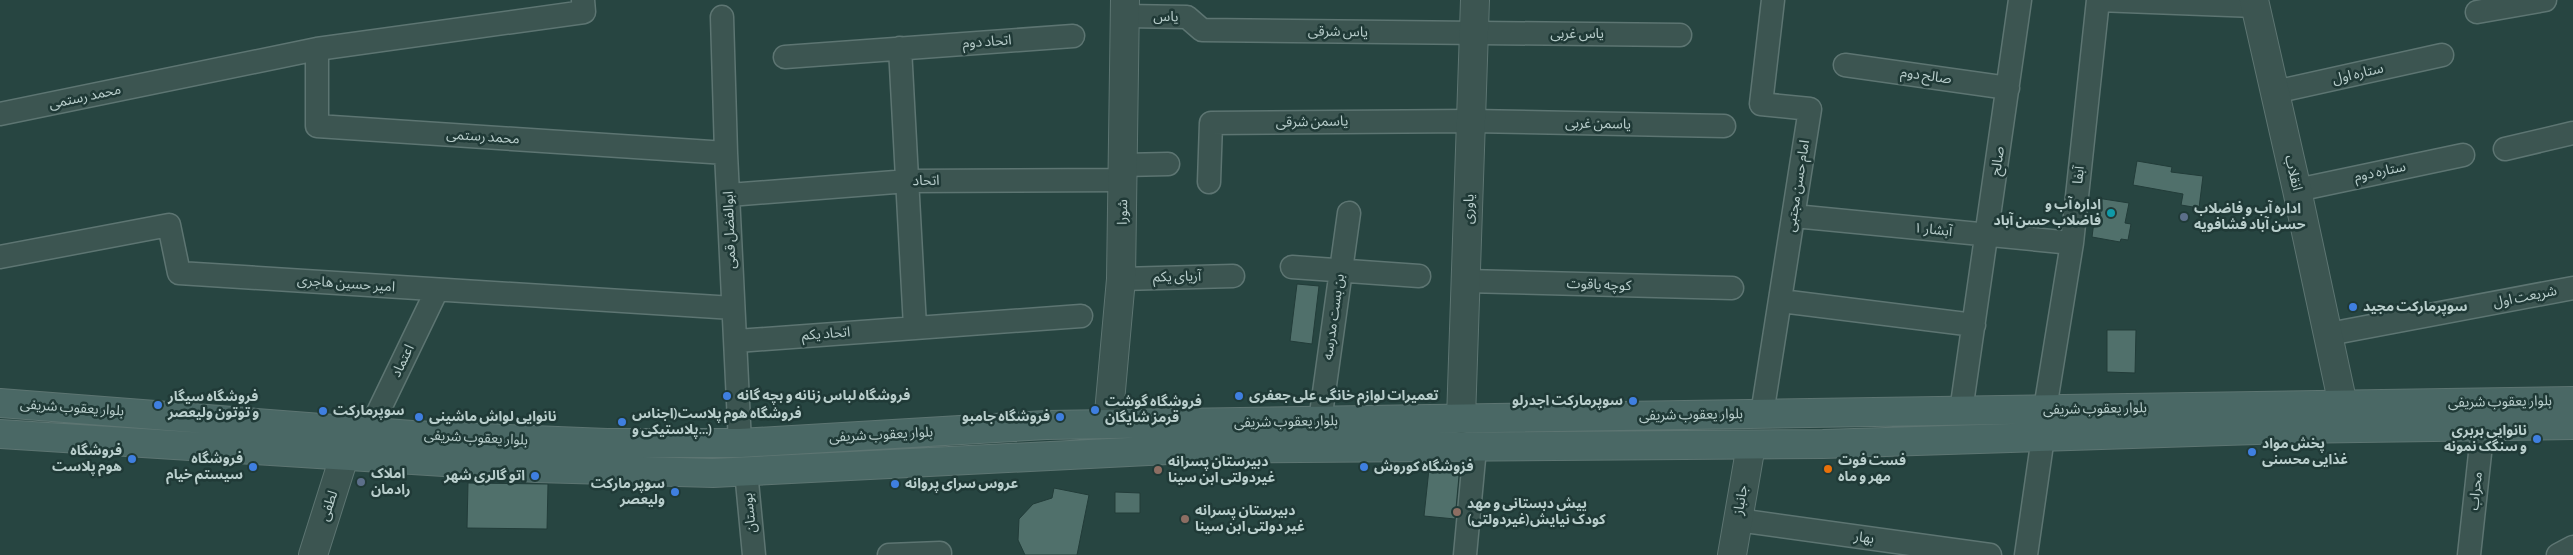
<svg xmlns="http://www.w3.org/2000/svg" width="2573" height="555" font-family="'Alegreya Sans','Noto Sans Arabic',sans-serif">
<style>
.building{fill:#50706b;stroke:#223c39}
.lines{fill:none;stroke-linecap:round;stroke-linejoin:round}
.minor-casing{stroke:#5d7572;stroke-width:25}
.tertiary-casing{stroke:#5d7572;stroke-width:30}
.secondary-casing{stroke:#5d7572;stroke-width:30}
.minor{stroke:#3c5551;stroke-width:22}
.tertiary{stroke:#3c5551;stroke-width:28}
.secondary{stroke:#4a6865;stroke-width:28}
.culture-dot{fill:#0f9aa8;stroke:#203a37;stroke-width:2}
.service-dot{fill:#5c6f8a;stroke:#203a37;stroke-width:2}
.shop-dot{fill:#3f7fe0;stroke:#203a37;stroke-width:2}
.food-dot{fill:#e8710a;stroke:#203a37;stroke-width:2}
.education-dot{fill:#8d6e63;stroke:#203a37;stroke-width:2}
.labels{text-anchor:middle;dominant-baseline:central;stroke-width:5;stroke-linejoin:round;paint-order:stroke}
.street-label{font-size:14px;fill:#b9cecc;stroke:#203a37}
.poi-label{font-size:14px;font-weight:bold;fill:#b9cecc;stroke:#203a37;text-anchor:start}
</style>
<rect width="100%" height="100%" fill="#274541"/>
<!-- building -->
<path class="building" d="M 2137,161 L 2172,167 L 2171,172 L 2203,176 L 2199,208 L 2181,205 L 2183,194 L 2133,185 Z
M 2097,198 L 2129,203 L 2125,223 L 2131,224 L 2128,240 L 2121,239 L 2120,242 L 2092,237 Z
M 1297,284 L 1319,286 L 1312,344 L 1290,341 Z
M 2107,330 L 2136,330 L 2135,373 L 2107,372 Z
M 1429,469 L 1453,471 L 1459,476 L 1455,519 L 1424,516 Z
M 468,483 L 548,484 L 547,529 L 467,528 Z
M 1054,488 L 1089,495 L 1077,555 L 1025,555 L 1018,540 L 1019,519 L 1033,504 L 1052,498 Z
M 1115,492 L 1140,493 L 1140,513 L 1115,513 Z"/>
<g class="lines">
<!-- minor casing -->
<g class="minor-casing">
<path id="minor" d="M 2098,0 L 2255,6
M 2477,12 L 2545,0
M 1125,16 L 1187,17 L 1202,30 L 1680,35
M 722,17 L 726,153 L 740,443
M 900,48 L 915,327
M 317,49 L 317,126 L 726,153
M 785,57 L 1073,36
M 1845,65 L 2008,88
M 2275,92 L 2442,55
M 0,114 L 317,49 L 584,12 L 583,0
M 2505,149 L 2573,133
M 1123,165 L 1168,164
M 1209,182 L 1211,123 L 1472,121 L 1724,126
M 2297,190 L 2463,155
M 729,195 L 908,181 L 1123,180
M 1794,216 L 2072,243
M 0,257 L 169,225 L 179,273 L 733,308
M 1292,267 L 1419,276
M 1121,279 L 1233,276
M 1466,281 L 1732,288
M 1781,301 L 1974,325
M 2329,334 L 2573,288
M 737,341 L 1081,316
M 2045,409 L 2072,243 L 2098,0
M 1961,411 L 2020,0
M 1762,414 L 1810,109 L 1761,104 L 1773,0
M 1320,421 L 1349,213
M 369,431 L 437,290
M 746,471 L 754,555
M 1738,520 L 1990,555
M 889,555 L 940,553
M 1465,555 L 1475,448
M 2026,555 L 2043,437
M 2469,555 L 2483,426
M 2558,555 L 2573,547"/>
</g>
<!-- tertiary casing -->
<g class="tertiary-casing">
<path id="tertiary" d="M 2254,0 L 2297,190 L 2343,405
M 1461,419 L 1475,0
M 1108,424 L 1121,279 L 1125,0
M 313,555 L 344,457
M 1732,555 L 1751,445"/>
</g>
<!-- secondary casing -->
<g class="secondary-casing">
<path id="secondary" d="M 0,403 L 412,435 L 607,443 L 740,443 L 1046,425 L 2573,401
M 0,434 L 537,468 L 713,473 L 1188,449 L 1823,444 L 2288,429 L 2573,425"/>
</g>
<!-- minor -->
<use href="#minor" class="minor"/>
<!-- tertiary -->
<use href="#tertiary" class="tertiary"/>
<!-- secondary -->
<use href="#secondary" class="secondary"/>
</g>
<!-- markers -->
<circle class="culture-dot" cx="2111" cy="213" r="5"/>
<g class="service-dot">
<circle cx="2184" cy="217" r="5"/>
<circle cx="361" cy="482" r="5"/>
</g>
<g class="shop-dot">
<circle cx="2353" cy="307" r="5"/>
<circle cx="727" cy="396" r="5"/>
<circle cx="1239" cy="396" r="5"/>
<circle cx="1633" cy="401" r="5"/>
<circle cx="158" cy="405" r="5"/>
<circle cx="1095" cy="410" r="5"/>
<circle cx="323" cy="411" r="5"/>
<circle cx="419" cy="417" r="5"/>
<circle cx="1060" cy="417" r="5"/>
<circle cx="622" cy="422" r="5"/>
<circle cx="2537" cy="439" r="5"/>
<circle cx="2252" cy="452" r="5"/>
<circle cx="132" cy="459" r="5"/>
<circle cx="253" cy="467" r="5"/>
<circle cx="1364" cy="467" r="5"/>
<circle cx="535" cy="476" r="5"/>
<circle cx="895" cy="484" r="5"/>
<circle cx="675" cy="492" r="5"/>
</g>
<circle class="food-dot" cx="1828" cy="469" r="5"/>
<g class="education-dot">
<circle cx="1158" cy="470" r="5"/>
<circle cx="1457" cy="512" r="5"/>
<circle cx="1185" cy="519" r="5"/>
</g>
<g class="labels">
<!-- street labels -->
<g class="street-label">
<text transform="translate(1166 17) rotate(1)">یاس</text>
<text transform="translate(1338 32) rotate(1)">یاس شرقی</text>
<text x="1577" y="34">یاس غربی</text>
<text transform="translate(987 42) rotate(-4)">اتحاد دوم</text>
<text transform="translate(2358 74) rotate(-13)">ستاره اول</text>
<text transform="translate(1926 76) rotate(8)">صالح دوم</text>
<text transform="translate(85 97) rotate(-12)">محمد رستمی</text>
<text transform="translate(1312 122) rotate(-1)">یاسمن شرقی</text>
<text transform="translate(1598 124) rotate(1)">یاسمن غربی</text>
<text transform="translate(483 137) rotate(4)">محمد رستمی</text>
<text transform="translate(1998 161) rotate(-82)">صالح</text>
<text transform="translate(2380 172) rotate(-12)">ستاره دوم</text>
<text transform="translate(2293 173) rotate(77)">انقلاب</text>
<text transform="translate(2079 175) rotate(-84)">آبفا</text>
<text transform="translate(926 181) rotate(-1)">اتحاد</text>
<text transform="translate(1798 186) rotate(-81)">امام حسن مجتبی</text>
<text transform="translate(1469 209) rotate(-88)">یاوری</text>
<text transform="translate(1123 212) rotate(-89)">شورا</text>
<text transform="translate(730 230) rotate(-92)">ابوالفضل قمی</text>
<text transform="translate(1933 230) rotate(6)">آبشار ۱</text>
<text transform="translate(1177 277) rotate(-1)">آریای یکم</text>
<text transform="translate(346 284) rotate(4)">امیر حسین هاجری</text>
<text transform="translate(1599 285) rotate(2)">کوچه یاقوت</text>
<text transform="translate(2525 297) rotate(-11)">شریعت اول</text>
<text transform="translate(1334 317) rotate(-82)">بن بست مدرسه</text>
<text transform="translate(826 334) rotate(-4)">اتحاد یکم</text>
<text transform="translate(403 361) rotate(-64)">اعتماد</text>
<text transform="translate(2500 402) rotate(-1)">بلوار یعقوب شریفی</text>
<text transform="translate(72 408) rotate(4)">بلوار یعقوب شریفی</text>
<text transform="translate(2095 409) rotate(-1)">بلوار یعقوب شریفی</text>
<text transform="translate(1691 415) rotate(-1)">بلوار یعقوب شریفی</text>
<text transform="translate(1286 422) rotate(-1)">بلوار یعقوب شریفی</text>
<text transform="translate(881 435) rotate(-3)">بلوار یعقوب شریفی</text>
<text transform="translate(476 438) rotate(3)">بلوار یعقوب شریفی</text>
<text transform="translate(2476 491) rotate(-84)">محراب</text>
<text transform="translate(1741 500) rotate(-80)">جانباز</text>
<text transform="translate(329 506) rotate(-72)">لطفی</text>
<text transform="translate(750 513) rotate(-96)">بوستان</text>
<text transform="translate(1864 538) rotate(8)">بهار</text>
</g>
<!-- poi labels -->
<g class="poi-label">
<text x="2101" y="205" text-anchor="end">اداره آب و<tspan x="2101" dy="16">فاضلاب حسن آباد</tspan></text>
<text x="2194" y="209">اداره آب و فاضلاب<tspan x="2194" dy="16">حسن آباد فشافویه</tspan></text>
<text x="2363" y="307">سوپرمارکت مجید</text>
<text x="737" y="396">فروشگاه لباس زنانه و بچه گانه</text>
<text x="1249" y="396">تعمیرات لوازم خانگی علی جعفری</text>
<text x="168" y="397">فروشگاه سیگار<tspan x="168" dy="16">و توتون ولیعصر</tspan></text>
<text x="1623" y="401" text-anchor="end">سوپرمارکت اجدرلو</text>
<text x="1105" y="402">فروشگاه گوشت<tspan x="1105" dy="16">قرمز شایگان</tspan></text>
<text x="333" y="411">سوپرمارکت</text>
<text x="632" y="414">فروشگاه هوم پلاست(اجناس<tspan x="632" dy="16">پلاستیکی و...)</tspan></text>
<text x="429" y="417">نانوایی لواش ماشینی</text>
<text x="1050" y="417" text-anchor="end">فروشگاه جامبو</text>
<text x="2527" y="431" text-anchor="end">نانوایی بربری<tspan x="2527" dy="16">و سنگک نمونه</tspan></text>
<text x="2262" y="444">پخش مواد<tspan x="2262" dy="16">غذایی محسنی</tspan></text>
<text x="122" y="451" text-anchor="end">فروشگاه<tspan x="122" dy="16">هوم پلاست</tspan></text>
<text x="243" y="459" text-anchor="end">فروشگاه<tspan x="243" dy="16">سیستم خیام</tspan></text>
<text x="1838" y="461">فست فوت<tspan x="1838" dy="16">مهر و ماه</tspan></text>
<text x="1168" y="462">دبیرستان پسرانه<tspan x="1168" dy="16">غیردولتی ابن سینا</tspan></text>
<text x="1374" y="467">فزوشگاه کوروش</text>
<text x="371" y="474">املاک<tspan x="371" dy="16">رادمان</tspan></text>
<text x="525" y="476" text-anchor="end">اتو گالری شهر</text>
<text x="665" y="484" text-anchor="end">سوپر مارکت<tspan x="665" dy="16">ولیعصر</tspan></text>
<text x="905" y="484">عروس سرای پروانه</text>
<text x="1467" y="504">پیش دبستانی و مهد<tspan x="1467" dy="16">کودک نیایش(غیردولتی)</tspan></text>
<text x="1195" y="511">دبیرستان پسرانه<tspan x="1195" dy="16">غیر دولتی ابن سینا</tspan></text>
</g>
</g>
</svg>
